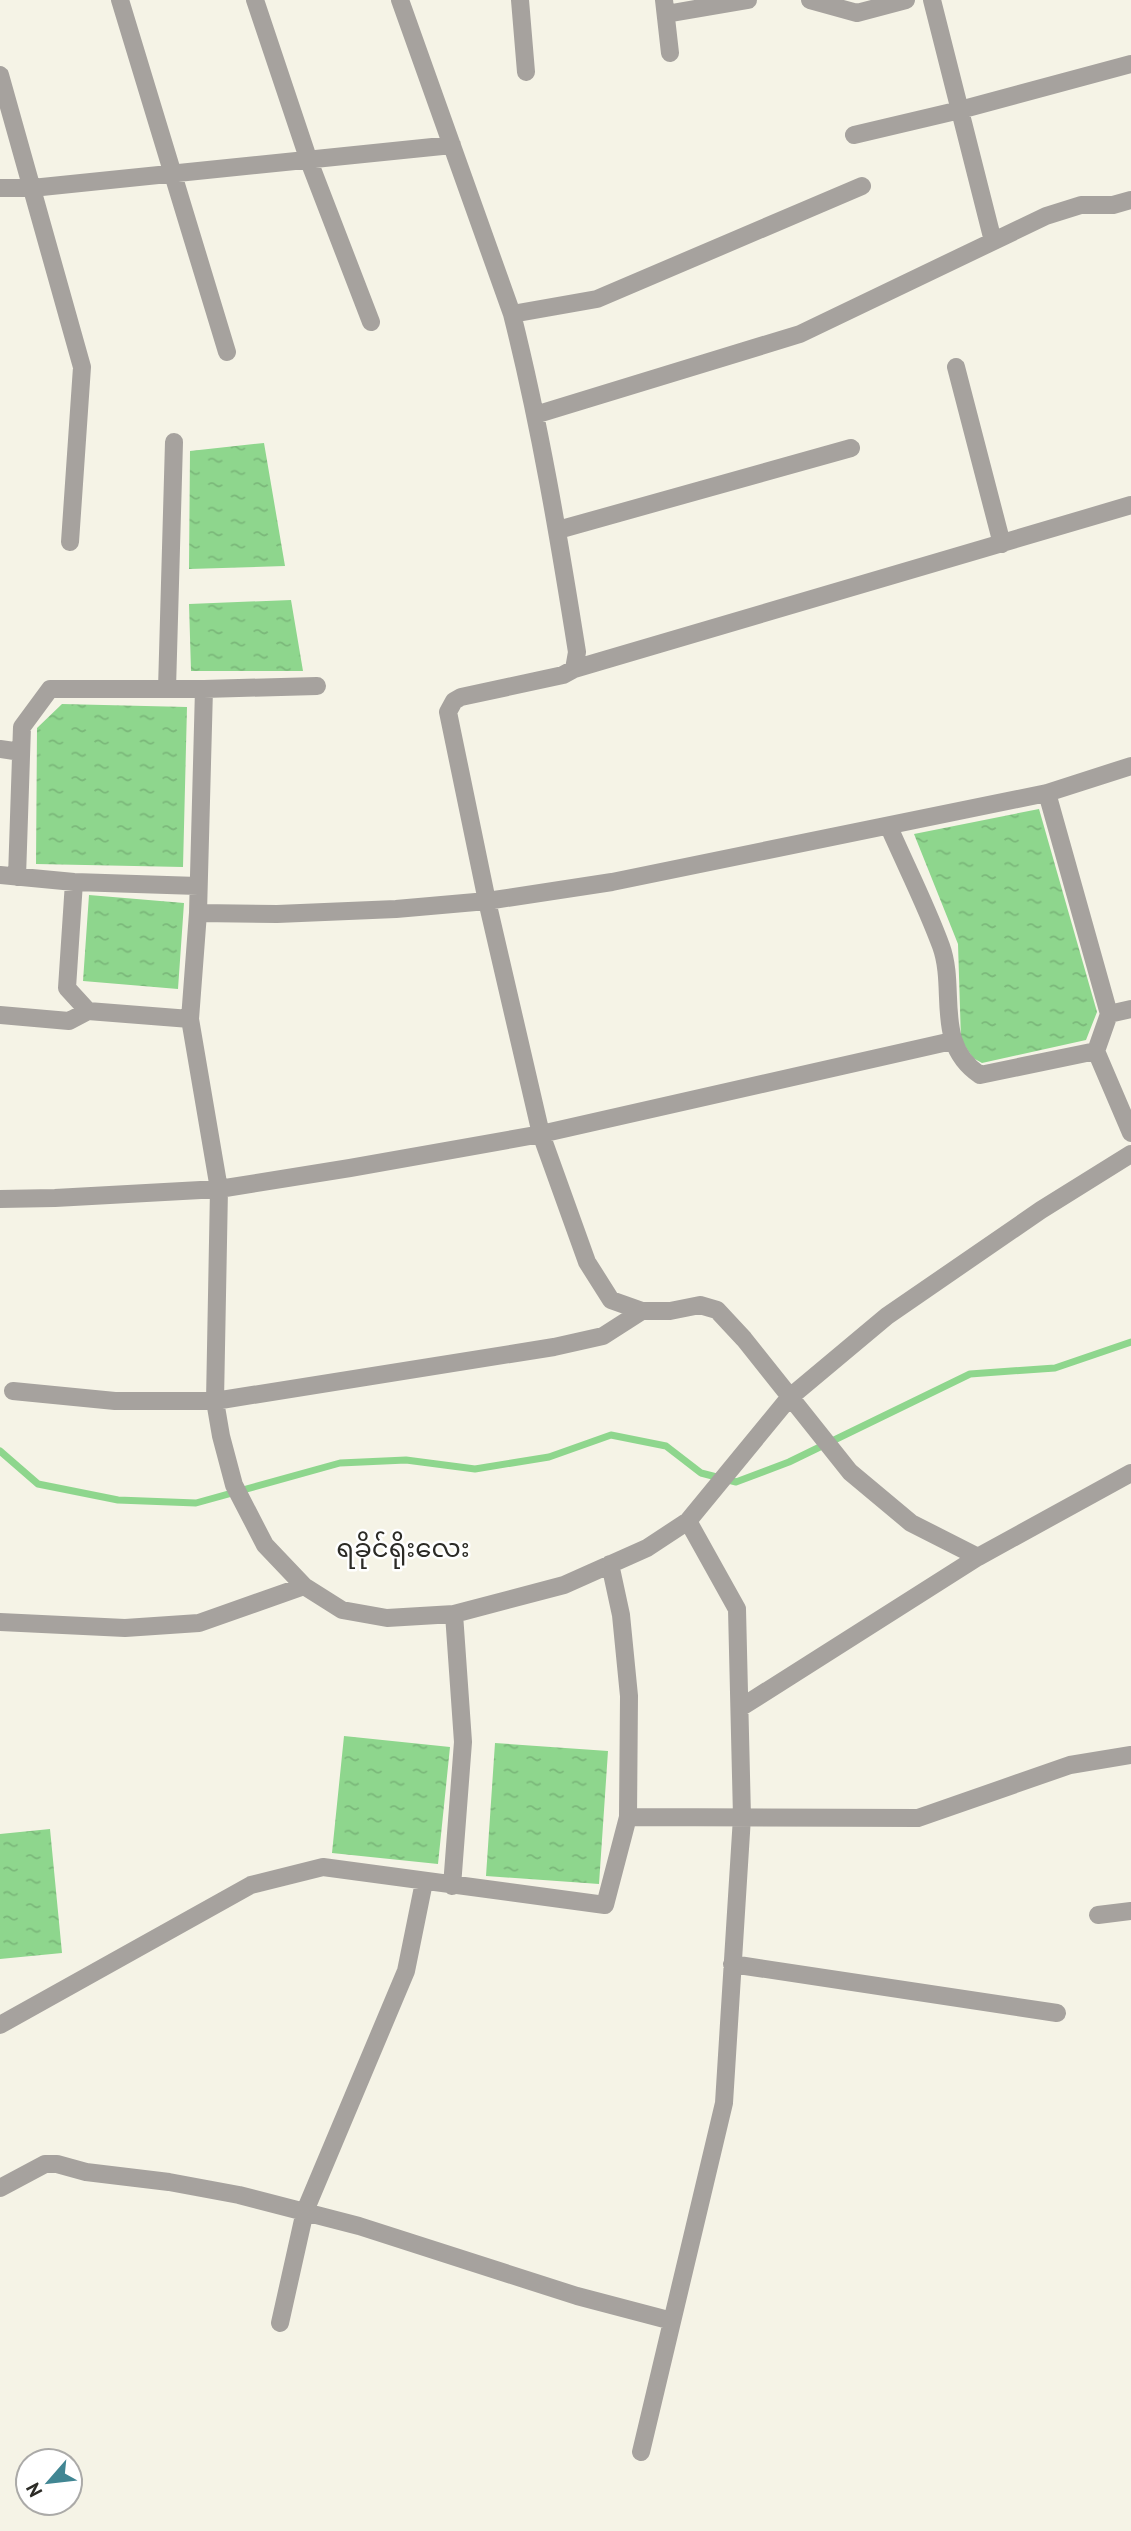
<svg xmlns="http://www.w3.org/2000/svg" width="1131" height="2531" font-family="'PT Sans','Noto Sans Myanmar',sans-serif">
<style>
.water{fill:url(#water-ripples)}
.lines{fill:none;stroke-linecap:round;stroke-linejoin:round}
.stream{stroke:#8ed68d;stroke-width:7}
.minor{stroke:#a6a29e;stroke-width:18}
.labels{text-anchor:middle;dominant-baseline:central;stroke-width:5;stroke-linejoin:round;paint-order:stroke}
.quarter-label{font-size:26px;fill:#2c2b26;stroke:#fff}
</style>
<defs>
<pattern id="water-ripples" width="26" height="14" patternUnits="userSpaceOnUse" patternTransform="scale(1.75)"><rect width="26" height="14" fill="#8ed68d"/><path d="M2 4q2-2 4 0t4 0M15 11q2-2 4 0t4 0" fill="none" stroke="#7bb87a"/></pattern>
</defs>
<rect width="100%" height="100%" fill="#f5f3e6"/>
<!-- water -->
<path class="water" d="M 264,443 L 285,566 L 189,569 L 190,451 Z
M 291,600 L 303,671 L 191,671 L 189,604 Z
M 62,704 L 187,707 L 183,867 L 36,864 L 37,728 Z
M 1039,809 L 1097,1012 L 1086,1040 L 982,1063 L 973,1058 L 961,1040 L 958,944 L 914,834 Z
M 89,895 L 184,903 L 178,989 L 83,981 Z
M 344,1736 L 450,1747 L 438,1864 L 332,1853 Z
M 495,1743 L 608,1751 L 599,1884 L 486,1876 Z
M 50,1829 L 62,1953 L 0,1959 L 0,1834 Z"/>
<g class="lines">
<!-- stream -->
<path class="stream" d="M 0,1451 L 38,1484 L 118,1500 L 196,1503 L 340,1463 L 406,1460 L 475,1469 L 549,1457 L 611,1435 L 666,1446 L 701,1473 L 736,1482 L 789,1462 L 970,1374 L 1055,1368 L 1131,1342"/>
<!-- minor -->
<path class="minor" d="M 120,0 L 227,352
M 255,0 L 309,161 L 371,322
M 400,0 L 512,314 C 540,425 559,539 577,652 L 574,669 L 563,675 L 461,697 L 454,701 L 448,712 L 487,901 L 541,1134 L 587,1262 L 611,1300 L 642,1311 L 670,1311 L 700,1305 L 717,1310 L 744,1339 L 850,1472 L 911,1523 L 978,1557 L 1131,1473
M 520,0 L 526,72
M 664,0 L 670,53
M 810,0 L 857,13 L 906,0
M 932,0 L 993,241
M 666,14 L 748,0
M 0,75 L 82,367 L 70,542
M 854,135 L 960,110 L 1131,64
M 0,188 L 32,188 L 452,145
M 512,314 L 597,299 L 862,186
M 956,367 L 1002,544
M 535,415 L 800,334 L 1046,216 L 1081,205 L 1113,205 L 1131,200
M 558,530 L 851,448
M 574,669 L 1131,505
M 167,689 L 174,442
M 204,689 L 198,913 L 190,1019 L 219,1189 L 215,1401 L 221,1436 L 234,1485 L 265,1545 L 304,1586 L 342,1610 L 387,1618 L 454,1614 L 564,1585 L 647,1548 L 688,1521 L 789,1398 L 887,1316 L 1041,1210 L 1131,1154
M 0,749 L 21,752
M 1047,793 L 1109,1014 L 1096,1051 L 1131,1133
M 889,827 C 906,866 926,905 941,946 C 957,990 933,1043 980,1075 L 1096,1051
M 0,875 L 74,882 L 198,886
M 17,877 L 22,727 L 50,689 L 204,689 L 317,686
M 74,882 L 67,988 L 88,1011
M 198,913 L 277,914 L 396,909 L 487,901 L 612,882 L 1047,793 L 1131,766
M 1109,1014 L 1131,1009
M 0,1015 L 69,1021 L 88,1011 L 190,1019
M 0,1199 L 55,1198 L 219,1189 L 350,1168 L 541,1134 L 952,1041
M 13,1391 L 115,1401 L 215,1401 L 554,1347 L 603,1336 L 642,1311
M 0,1622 L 125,1628 L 199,1623 L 304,1586
M 740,1708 L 978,1557
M 628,1817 L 918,1818 L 1070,1765 L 1131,1755
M 452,1886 L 463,1742 L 454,1614
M 1098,1915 L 1131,1911
M 732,1964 L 1057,2013
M 0,2025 L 251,1885 L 323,1867 L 605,1905 L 628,1817 L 629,1696 L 621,1615 L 610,1564
M 0,2188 L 45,2164 L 57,2164 L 86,2172 L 169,2182 L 239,2195 L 359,2226 L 577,2296 L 672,2321
M 280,2323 L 305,2211 L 406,1971 L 424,1882
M 641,2452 L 724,2103 L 742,1817 L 737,1609 L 688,1521"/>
</g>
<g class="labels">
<!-- quarter labels -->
<g class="quarter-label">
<text x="403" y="1547">ရခိုင်ရိုးလေး</text>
</g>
</g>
<!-- north arrow -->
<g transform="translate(49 2482) rotate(242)"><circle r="33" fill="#ffffff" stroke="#abaaa8" stroke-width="2"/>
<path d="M0-5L12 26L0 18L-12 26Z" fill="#418693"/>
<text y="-10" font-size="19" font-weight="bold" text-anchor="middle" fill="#2c2b26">N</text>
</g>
</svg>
